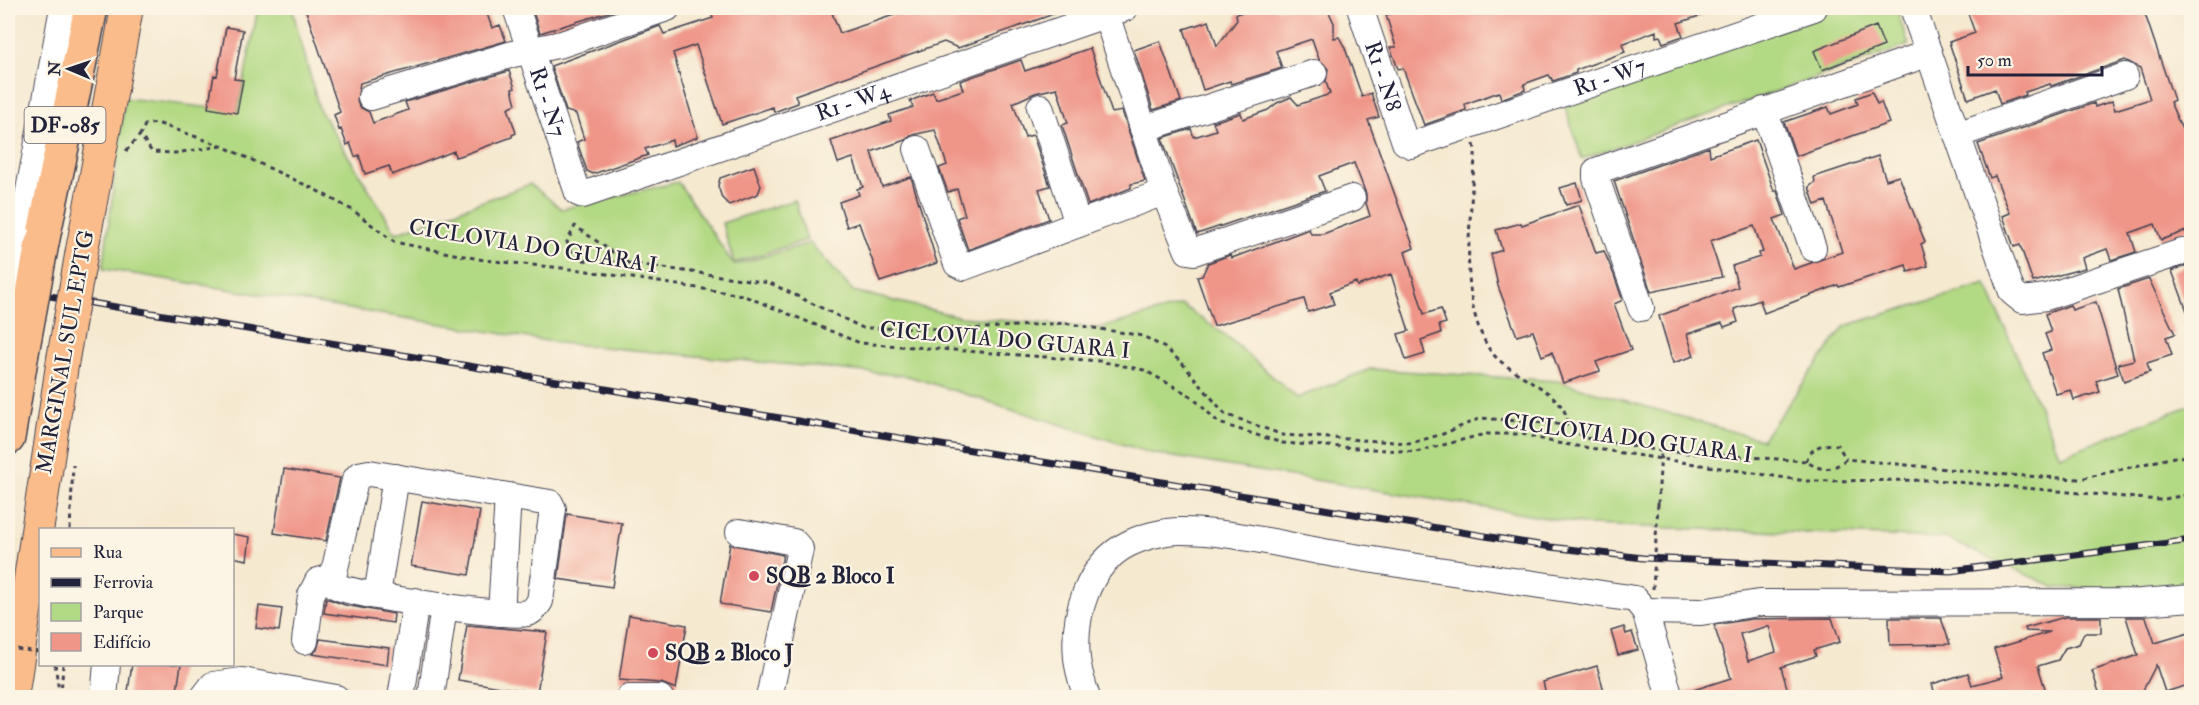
<svg xmlns="http://www.w3.org/2000/svg" width="2199" height="705" font-family="'IM FELL Double Pica',serif">
<style>
.green{fill:#b2d983;stroke:#6a7e5f;stroke-width:1.5}
.building{fill:#ef9689;fill-rule:evenodd}
.lines{fill:none;stroke-linecap:round;stroke-linejoin:round}
.minor-casing{stroke:#424051;stroke-width:28}
.major-casing{stroke:#424051;stroke-width:34}
.highway-casing{stroke:#424051;stroke-width:36}
.path{stroke:#424051;stroke-width:3;stroke-dasharray:4.5 4.5;stroke-linecap:butt}
.minor{stroke:#fff;stroke-width:26}
.major{stroke:#f9bc8a;stroke-width:32}
.highway{stroke:#f9bc8a;stroke-width:33}
.rail-casing{stroke:#22223b;stroke-width:7}
.rail{stroke:#fcf5e5;stroke-width:4.5;stroke-dasharray:14;stroke-linecap:butt}
.minor-bridge-casing{stroke:#424051;stroke-width:28;stroke-linecap:butt}
.major-bridge-casing{stroke:#424051;stroke-width:34;stroke-linecap:butt}
.highway-bridge-casing{stroke:#424051;stroke-width:36;stroke-linecap:butt}
.path-bridge{stroke:#424051;stroke-width:3;stroke-dasharray:4.5 4.5;stroke-linecap:butt}
.minor-bridge{stroke:#fff;stroke-width:26}
.major-bridge{stroke:#f9bc8a;stroke-width:32}
.highway-bridge{stroke:#f9bc8a;stroke-width:33}
.poi-dot{fill:#d1495b;stroke:#fcf5e5;stroke-width:2}
.labels{text-anchor:middle;dominant-baseline:central;stroke-width:4.5;stroke-linejoin:round;paint-order:stroke}
.shield{fill:#fcf5e5;stroke:#63616e;stroke-width:1.5}
.shield-label{font-size:21px;font-weight:bold;fill:#22223b}
.street-label{font-size:22px;fill:#22223b;stroke:#fcf5e5}
.poi-label{font-size:22px;font-weight:bold;fill:#22223b;stroke:#fcf5e5;text-anchor:start}
</style>
<rect width="100%" height="100%" fill="#fcf5e5"/>
<filter id="ink" filterUnits="userSpaceOnUse"><feTurbulence type="fractalNoise" baseFrequency=".0167" numOctaves="2"/><feDisplacementMap in="SourceGraphic" scale="12" xChannelSelector="R" yChannelSelector="G"/><feConvolveMatrix kernelMatrix="1 2 1 2 8 2 1 2 1" color-interpolation-filters="sRGB"/></filter>
<filter id="wash" filterUnits="userSpaceOnUse"><feTurbulence type="fractalNoise" baseFrequency=".008" numOctaves="4" result="noise"/><feDisplacementMap in="SourceGraphic" scale="24" xChannelSelector="R" yChannelSelector="G"/><feGaussianBlur stdDeviation="1.35" result="paint"/><feColorMatrix in="noise" values="0 0 0 0 0 0 0 0 0 0 0 0 0 0 0 0 0 1.4 0 .05"/><feComposite in="paint" operator="in"/></filter>
<g filter="url(#wash)">
<rect width="100%" height="100%" fill="#f5e9d0"/>
<!-- green -->
<path class="green" d="M 258,8 L 292,8 L 319,109 L 396,233 L 530,184 L 562,209 L 678,182 L 734,265 L 810,243 L 853,291 L 961,317 L 1100,328 L 1182,305 L 1229,338 L 1297,398 L 1370,369 L 1557,381 L 1762,440 L 1845,326 L 1986,284 L 2060,456 L 2191,405 L 2191,588 L 2056,588 L 1945,538 L 1590,525 L 1150,453 L 908,376 L 560,343 L 103,269 L 125,98 L 238,111 Z
M 1841,8 L 1896,8 L 1909,45 L 1582,159 L 1564,104 Z
M 795,200 L 807,240 L 734,263 L 722,223 Z"/>
<g id="blocks">
<!-- building -->
<path class="building" d="M 305,8 L 485,8 L 492,28 L 500,25 L 506,41 L 360,83 L 357,101 L 361,108 L 369,112 L 373,123 L 408,110 L 405,102 L 509,71 L 515,88 L 512,89 L 516,104 L 508,108 L 516,133 L 512,135 L 512,137 L 463,155 L 455,157 L 454,151 L 392,175 L 389,166 L 365,174 L 359,155 L 355,157 L 350,143 L 347,145 L 341,129 L 339,130 L 334,115 L 340,112 Z
M 539,8 L 622,8 L 540,33 L 533,12 Z
M 710,8 L 830,8 L 840,33 L 915,8 L 1065,8 L 1065,10 L 958,48 L 944,42 L 795,95 L 798,103 L 774,112 L 773,107 L 722,124 L 696,45 L 673,53 L 698,137 L 673,146 L 672,140 L 645,149 L 648,155 L 593,174 L 587,171 L 577,142 L 584,139 L 576,114 L 566,111 L 551,66 L 660,26 L 664,34 L 713,18 Z
M 1256,8 L 1327,8 L 1334,23 L 1334,38 L 1339,37 L 1345,48 L 1362,97 L 1371,93 L 1379,117 L 1368,120 L 1414,248 L 1405,252 L 1424,314 L 1441,309 L 1446,323 L 1439,325 L 1441,333 L 1421,340 L 1425,354 L 1406,360 L 1398,334 L 1409,331 L 1391,274 L 1357,286 L 1356,282 L 1330,292 L 1334,304 L 1308,312 L 1304,299 L 1214,326 L 1197,277 L 1202,276 L 1208,263 L 1230,255 L 1232,258 L 1309,229 L 1311,234 L 1323,234 L 1370,216 L 1366,203 L 1366,194 L 1354,163 L 1319,176 L 1325,191 L 1197,234 L 1162,138 L 1191,129 L 1194,137 L 1216,130 L 1213,122 L 1241,113 L 1243,119 L 1268,110 L 1277,103 L 1291,97 L 1298,105 L 1330,94 L 1326,82 L 1328,69 L 1319,59 L 1312,39 L 1276,51 L 1282,68 L 1231,84 L 1230,81 L 1203,90 L 1184,29 L 1209,21 L 1217,46 L 1237,20 L 1236,14 Z
M 1409,8 L 1717,8 L 1718,10 L 1678,23 L 1683,36 L 1663,43 L 1660,36 L 1656,37 L 1656,31 L 1622,44 L 1625,52 L 1576,70 L 1576,73 L 1553,81 L 1549,75 L 1524,84 L 1525,90 L 1501,99 L 1499,92 L 1465,104 L 1466,110 L 1424,125 L 1403,68 L 1398,69 L 1390,47 L 1396,47 L 1386,15 Z
M 1966,8 L 2143,8 L 2174,100 L 2170,102 L 2192,152 L 2192,229 L 2161,240 L 2155,224 L 2130,233 L 2136,252 L 2111,260 L 2107,249 L 2082,258 L 2085,268 L 2033,282 L 2020,245 L 2014,247 L 2003,216 L 2010,213 L 1995,176 L 1990,178 L 1978,144 L 2094,103 L 2095,107 L 2112,101 L 2115,110 L 2150,99 L 2140,68 L 2125,60 L 2051,86 L 2050,84 L 2025,92 L 2026,95 L 2000,104 L 1995,89 L 1968,99 L 1949,42 L 1975,33 Z
M 1876,26 L 1884,46 L 1822,70 L 1814,51 Z
M 226,27 L 243,30 L 234,79 L 243,80 L 237,113 L 208,108 L 214,75 L 217,76 Z
M 1160,41 L 1181,101 L 1153,110 L 1134,50 Z
M 1090,48 L 1112,113 L 1122,111 L 1145,181 L 1131,184 L 1131,188 L 1088,205 L 1062,125 L 1068,123 L 1057,88 L 1035,93 L 1013,103 L 1025,137 L 1033,135 L 1050,186 L 1039,189 L 1049,219 L 968,250 L 957,218 L 965,215 L 957,189 L 948,192 L 939,168 L 947,165 L 935,130 L 912,135 L 905,140 L 871,152 L 882,187 L 911,177 L 937,263 L 880,282 L 859,223 L 847,227 L 839,202 L 859,195 L 857,189 L 863,187 L 853,158 L 838,163 L 831,141 L 891,121 L 889,115 L 913,107 L 910,101 L 933,92 L 936,99 L 963,90 L 960,81 L 1021,60 L 1025,71 Z
M 1872,92 L 1877,104 L 1881,102 L 1889,123 L 1796,156 L 1784,122 L 1828,107 L 1831,114 L 1858,104 L 1856,98 Z
M 1756,140 L 1774,191 L 1777,191 L 1785,215 L 1774,219 L 1794,269 L 1842,252 L 1826,201 L 1815,205 L 1809,187 L 1815,182 L 1814,177 L 1878,156 L 1886,180 L 1899,176 L 1925,242 L 1921,244 L 1928,266 L 1908,272 L 1906,265 L 1839,287 L 1838,285 L 1764,313 L 1760,300 L 1734,309 L 1738,322 L 1724,327 L 1722,323 L 1687,334 L 1694,356 L 1673,363 L 1659,316 L 1738,287 L 1732,266 L 1760,257 L 1759,253 L 1763,252 L 1754,226 L 1710,241 L 1722,277 L 1651,292 L 1614,181 L 1709,147 L 1710,156 Z
M 754,166 L 761,186 L 758,194 L 729,205 L 722,198 L 718,186 L 720,178 Z
M 1577,183 L 1582,200 L 1566,205 L 1560,188 Z
M 1579,205 L 1596,253 L 1604,251 L 1614,275 L 1622,298 L 1621,301 L 1614,304 L 1631,350 L 1596,362 L 1600,371 L 1563,383 L 1552,352 L 1542,356 L 1533,331 L 1517,336 L 1498,286 L 1491,254 L 1502,250 L 1496,230 L 1521,223 L 1522,225 Z
M 2192,263 L 2192,318 L 2190,319 L 2172,271 Z
M 2149,279 L 2175,334 L 2166,337 L 2172,355 L 2147,363 L 2150,372 L 2124,381 L 2118,364 L 2134,360 L 2118,289 Z
M 2096,302 L 2118,374 L 2096,381 L 2100,392 L 2074,400 L 2071,390 L 2056,394 L 2042,353 L 2051,350 L 2045,334 L 2051,332 L 2045,314 L 2070,305 L 2072,310 Z
M 284,469 L 340,478 L 326,541 L 274,533 Z
M 422,501 L 480,511 L 469,575 L 411,566 Z
M 567,514 L 622,523 L 612,587 L 558,579 Z
M 232,534 L 250,537 L 247,560 L 232,557 Z
M 730,544 L 783,555 L 771,612 L 720,604 Z
M 326,598 L 345,605 L 394,614 L 393,623 L 324,613 Z
M 259,606 L 282,609 L 279,631 L 256,628 Z
M 629,615 L 687,625 L 676,689 L 661,683 L 619,680 Z
M 2065,617 L 2101,617 L 2101,633 L 2084,633 L 2079,644 L 2065,648 L 2058,660 L 2038,666 L 2048,698 L 1936,698 L 1932,684 L 1968,673 L 1972,685 L 2003,677 L 1994,649 L 2050,632 L 2026,631 L 2025,628 Z
M 2126,617 L 2146,617 L 2155,643 L 2192,632 L 2192,684 L 2165,692 L 2156,665 L 2139,698 L 2101,698 L 2092,671 L 2138,655 Z
M 1832,618 L 1840,642 L 1814,650 L 1816,656 L 1781,667 L 1790,698 L 1685,698 L 1684,693 L 1731,678 L 1714,625 L 1751,619 ZM 1769,626 L 1776,652 L 1748,661 L 1740,634 Z
M 1889,618 L 1941,618 L 1950,644 L 1890,645 Z
M 467,625 L 547,632 L 537,693 L 458,680 Z
M 1624,627 L 1626,634 L 1632,632 L 1638,650 L 1618,655 L 1611,631 Z
M 320,639 L 389,648 L 387,665 L 312,654 L 317,650 Z
M 132,664 L 181,664 L 176,698 L 127,698 Z
M 1597,666 L 1606,698 L 1547,698 L 1543,682 Z"/>
</g>
</g>
<g filter="url(#ink)">
<use href="#blocks" fill-opacity="0" stroke="#424051" stroke-width="1.5"/>
<g class="lines">
<!-- minor casing -->
<g class="minor-casing">
<g id="minor">
<path id="s1" d="M 516,8 L 578,193 L 583,195 L 1125,8"/>
<path id="s2" d="M 1360,8 L 1405,142 L 1411,145 L 1814,8"/>
<path d="M 1913,8 L 2012,292 L 2022,300 L 2046,297 L 2182,252"/>
<path d="M 1106,14 L 1164,192 L 1188,251 L 1194,252 L 1352,198"/>
<path d="M 371,97 L 513,54 L 562,44 L 667,8"/>
<path d="M 1040,107 L 1078,224"/>
<path d="M 1764,110 L 1813,248"/>
<path d="M 1143,129 L 1314,73"/>
<path d="M 1957,135 L 2125,76"/>
<path d="M 917,149 L 957,264 L 964,267 L 1164,192"/>
<path d="M 20,239 L 63,8"/>
<path d="M 1641,308 L 1596,178 L 1596,171 L 1929,53"/>
<path d="M 369,473 L 550,503 L 553,509 L 540,601 C 537,606 533,612 527,613 C 510,618 352,595 336,586 L 333,577 L 355,480 L 359,475 Z"/>
<path d="M 739,532 L 794,542 L 800,549 L 769,698"/>
<path d="M 377,595 L 396,477"/>
<path d="M 1645,611 L 1701,612 L 1759,603 L 2141,602 L 2192,598"/>
<path d="M 501,613 L 508,496"/>
<path d="M 305,641 L 311,595 L 318,581 L 333,577"/>
<path d="M 104,698 L 107,664"/>
<path d="M 203,698 L 213,685 L 242,681 L 336,698"/>
<path d="M 401,698 L 416,601"/>
<path d="M 431,698 L 444,606"/>
<path d="M 629,698 L 660,698"/>
<path d="M 1087,698 C 1083,685 1078,671 1077,658 C 1073,616 1087,565 1128,544 C 1142,537 1164,531 1180,531 C 1235,531 1289,547 1342,555 C 1439,571 1537,584 1635,599 L 1645,611 L 1670,698"/>
</g>
</g>
<!-- major casing -->
<g class="major-casing">
<path id="major" d="M 82,250 L 127,8
M 12,698 L 63,359"/>
</g>
<!-- highway casing -->
<g class="highway-casing">
<path id="highway" d="M 42,243 L 91,8
M 8,438 L 22,353"/>
</g>
<!-- path -->
<path class="path" d="M 1474,144 C 1477,158 1473,171 1472,185 C 1470,238 1460,299 1488,347 C 1505,377 1566,387 1568,425
M 222,146 L 175,153 L 152,152 L 140,135 L 145,125 L 157,123 L 222,146 L 314,189 L 354,211 L 394,242 L 484,260 L 581,270 L 742,295 L 860,343 L 1099,361 L 1144,370 L 1191,396 L 1219,423 L 1282,443 L 1416,452 L 1485,434 L 1522,434 L 1557,443 L 1806,481 L 1935,480 L 2159,500 L 2192,494
M 126,151 L 140,135
M 628,263 L 575,226 L 567,242 L 572,253 L 581,260 L 628,263 L 770,283 L 863,328 L 969,329 L 1064,323 L 1143,336 L 1165,348 L 1182,363 L 1225,414 L 1283,435 L 1411,443 L 1443,434 L 1481,418 L 1568,425 L 1585,438 L 1661,451 L 1806,461 C 1821,472 1833,471 1846,459 L 2008,475 L 2080,479 L 2174,457 L 2192,456
M 1806,461 C 1812,446 1823,443 1838,445 L 1846,459
M 1658,504 L 1661,451
M 70,530 L 73,465
M 55,664 L 60,698
M 61,696 L 63,664"/>
<!-- minor -->
<use href="#minor" class="minor"/>
<!-- major -->
<use href="#major" class="major"/>
<!-- highway -->
<use href="#highway" class="highway"/>
<!-- rail casing -->
<g class="rail-casing">
<path id="rail" d="M 8,289 L 1551,547 L 1643,558 L 1950,571 L 2192,540"/>
</g>
<!-- rail -->
<use href="#rail" class="rail"/>
<!-- minor-bridge casing -->
<g class="minor-bridge-casing">
<path id="minor-bridge" d="M 8,307 L 20,239"/>
</g>
<!-- major-bridge casing -->
<g class="major-bridge-casing">
<path id="major-bridge" d="M 63,359 L 82,250"/>
</g>
<!-- highway-bridge casing -->
<g class="highway-bridge-casing">
<path id="highway-bridge" d="M 22,353 L 42,243"/>
</g>
<!-- path-bridge -->
<path class="path-bridge" d="M 1653,589 L 1658,504
M 8,648 L 40,652"/>
<!-- minor-bridge -->
<use href="#minor-bridge" class="minor-bridge"/>
<!-- major-bridge -->
<use href="#major-bridge" class="major-bridge"/>
<!-- highway-bridge -->
<use href="#highway-bridge" class="highway-bridge"/>
</g>
</g>
<!-- markers -->
<g class="poi-dot">
<circle cx="754" cy="576" r="6"/>
<circle cx="653" cy="653" r="6"/>
</g>
<g class="labels">
<!-- shield labels -->
<rect class="shield" x="24.5" y="107" width="81" height="36" rx="4.5"/>
<g class="shield-label">
<text x="65" y="125">DF-085</text>
</g>
<!-- street labels -->
<g class="street-label">
<text stroke="none"><textPath href="#s2" startOffset="72">R1 - N8</textPath></text>
<text stroke="none"><textPath href="#s2" startOffset="358">R1 - W7</textPath></text>
<text stroke="none"><textPath href="#s1" startOffset="99">R1 - N7</textPath></text>
<text stroke="none"><textPath href="#s1" startOffset="486">R1 - W4</textPath></text>
<text transform="translate(533 246) rotate(9)">CICLOVIA DO GUARA I</text>
<text transform="translate(1005 340) rotate(5)">CICLOVIA DO GUARA I</text>
<text transform="translate(65 352) rotate(-80)">MARGINAL SUL EPTG</text>
<text transform="translate(1628 438) rotate(8)">CICLOVIA DO GUARA I</text>
</g>
<!-- poi labels -->
<g class="poi-label">
<text x="766" y="576">SQB 2 Bloco I</text>
<text x="665" y="653">SQB 2 Bloco J</text>
</g>
</g>
<!-- margin -->
<rect width="2199" height="705" fill="none" stroke="#fcf5e5" stroke-width="30"/>
<!-- legend -->
<rect x="39" y="528" width="195" height="138" fill="#fcf5e5" stroke="#a5a1a1" stroke-width="1.5"/>
<rect x="51" y="548" width="30" height="9" fill="#f9bc8a" stroke="#a5a1a1" stroke-width="1.5"/>
<text x="93" y="558" font-size="18" fill="#22223b">Rua</text>
<rect x="51" y="578" width="30" height="9" fill="#22223b" stroke="#a5a1a1" stroke-width="1.5"/>
<text x="93" y="588" font-size="18" fill="#22223b">Ferrovia</text>
<rect x="51" y="603" width="30" height="18" fill="#b2d983" stroke="#a5a1a1" stroke-width="1.5"/>
<text x="93" y="618" font-size="18" fill="#22223b">Parque</text>
<rect x="51" y="633" width="30" height="18" fill="#ef9689" stroke="#a5a1a1" stroke-width="1.5"/>
<text x="93" y="648" font-size="18" fill="#22223b">Edifício</text>
<!-- north arrow -->
<g transform="translate(69 69) rotate(272)" stroke="#fcf5e5" stroke-width="4.5" paint-order="stroke">
<path d="M0-4.5L10 22L0 15L-10 22Z" fill="#22223b"/>
<text y="-9" font-size="16" font-weight="bold" text-anchor="middle" fill="#22223b">N</text>
</g>
<!-- scale -->
<path d="M1968 66v9h134v-9" fill="none" stroke="#22223b" stroke-width="3"/>
<text x="1977" y="66" font-size="18" fill="#22223b" stroke="#fcf5e5" stroke-width="4.5" paint-order="stroke">50 m</text>
</svg>
